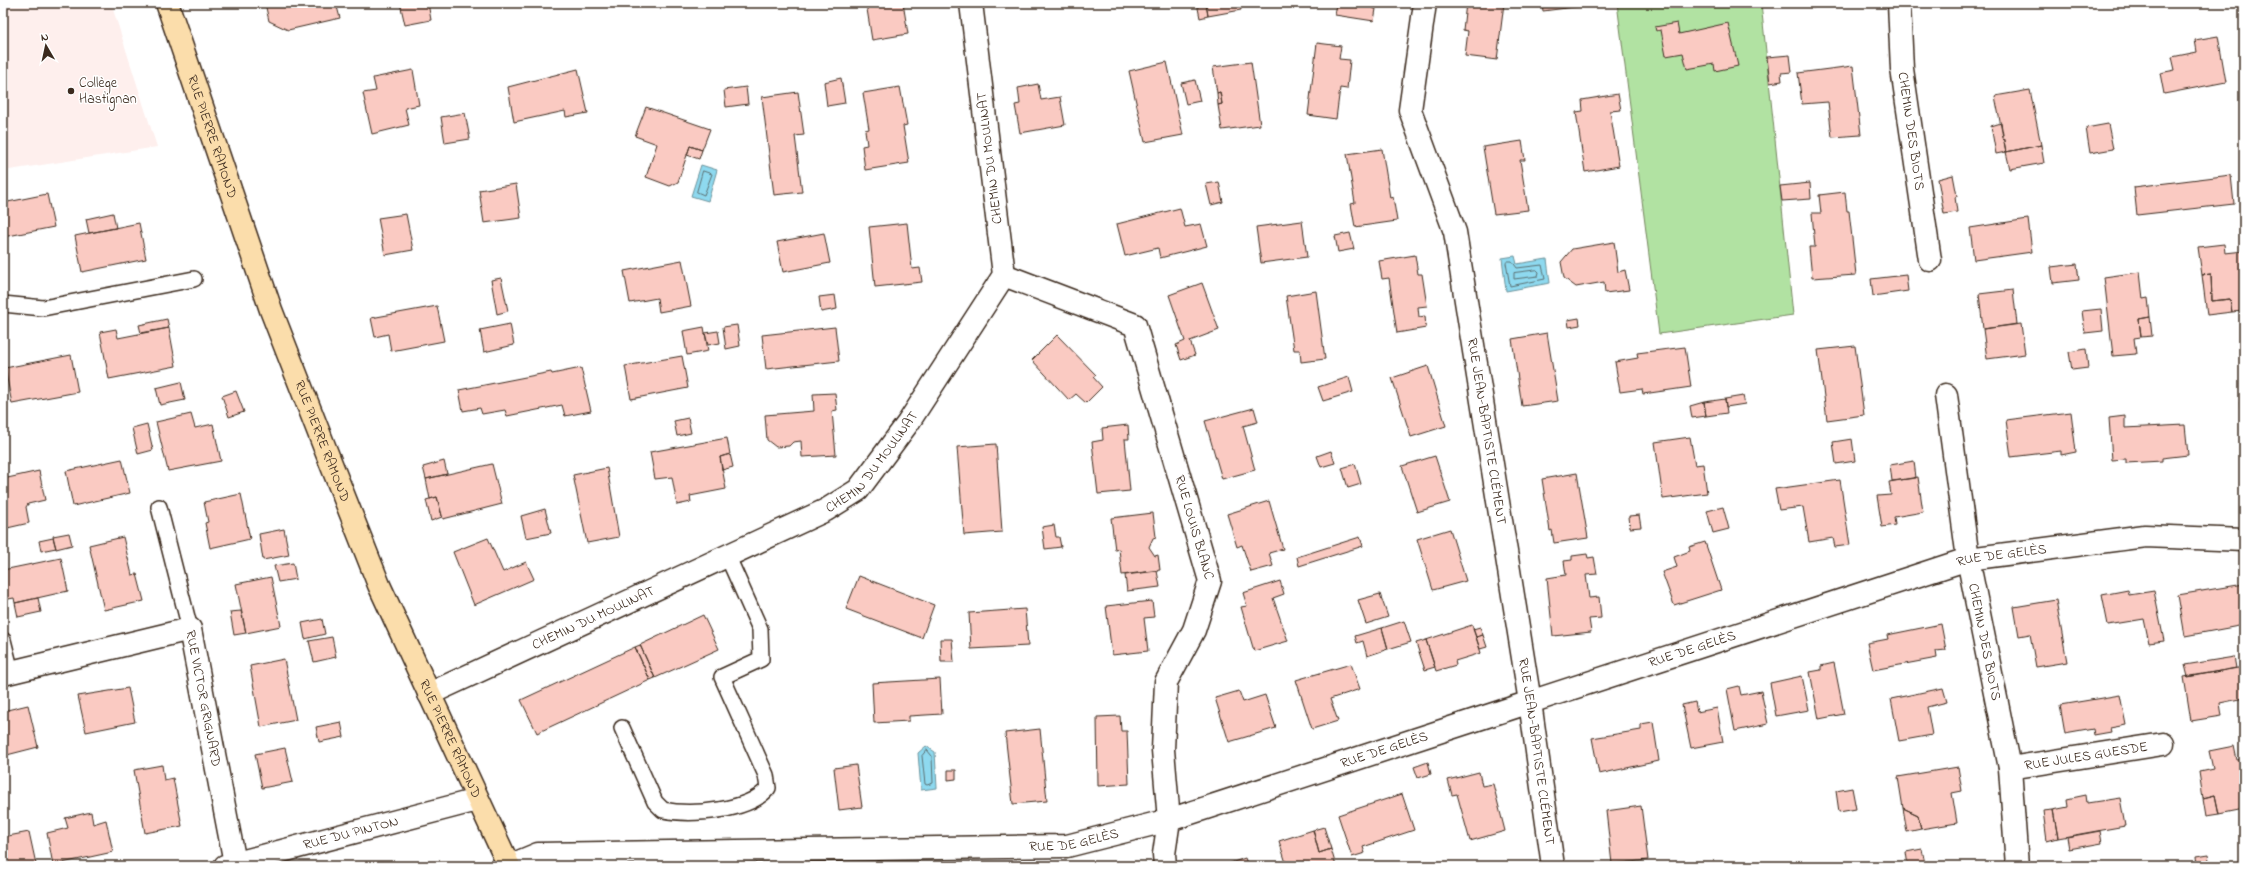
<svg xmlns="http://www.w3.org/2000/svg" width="2247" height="869" font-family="'Indie Flower',sans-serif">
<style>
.built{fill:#feefed}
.green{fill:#b1e2a2;stroke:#768660}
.water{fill:#8ed9ef;stroke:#6d939b}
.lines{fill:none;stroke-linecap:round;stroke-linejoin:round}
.shore{stroke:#5c7072;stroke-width:1}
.building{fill:#facac2;stroke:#3b2a1e}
.service-casing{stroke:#3b2a1e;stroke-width:18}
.minor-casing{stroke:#3b2a1e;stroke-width:25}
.primary-casing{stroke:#3b2a1e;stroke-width:25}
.service{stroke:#fff;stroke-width:15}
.minor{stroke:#fff;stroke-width:22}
.primary{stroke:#fbddab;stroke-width:22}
.poi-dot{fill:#3b2a1e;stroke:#fff;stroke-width:1.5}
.labels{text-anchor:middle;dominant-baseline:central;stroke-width:3;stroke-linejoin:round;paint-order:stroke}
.poi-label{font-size:14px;fill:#3b2a1e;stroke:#fff;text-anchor:start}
.street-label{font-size:14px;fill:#3b2a1e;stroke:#fff}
</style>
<rect width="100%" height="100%" fill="#fff"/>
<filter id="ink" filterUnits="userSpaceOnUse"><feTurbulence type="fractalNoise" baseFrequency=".025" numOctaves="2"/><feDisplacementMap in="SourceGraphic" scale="8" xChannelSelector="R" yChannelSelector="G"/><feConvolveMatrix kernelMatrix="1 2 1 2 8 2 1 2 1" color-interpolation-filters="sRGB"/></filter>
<g filter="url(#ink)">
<!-- built -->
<path class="built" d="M 3,3 L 111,3 L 157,147 L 3,171 Z"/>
<!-- green -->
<path class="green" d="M 1617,3 L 1761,3 L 1793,315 L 1659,334 Z"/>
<!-- water -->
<path class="water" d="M 701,165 L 717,170 L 708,201 L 691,196 Z
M 1515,256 L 1517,264 L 1547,259 L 1550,283 L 1506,291 L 1502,258 Z
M 926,746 L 935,752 L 937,788 L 921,790 L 918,753 Z"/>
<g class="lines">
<!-- shore -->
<path class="shore" d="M 703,171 L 712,174 L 704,195 L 697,192 Z
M 1508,261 L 1512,261 L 1517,268 L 1542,265 L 1545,279 L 1510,286 L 1506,263 Z
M 1537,270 L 1539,272 L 1538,276 L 1514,279 L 1514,273 Z
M 927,750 L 932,756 L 933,783 L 927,785 L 925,784 L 922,756 Z"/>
</g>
<!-- building -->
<path class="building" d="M 265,3 L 336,3 L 340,18 L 288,30 L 269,21 Z
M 400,3 L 428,3 L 431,20 L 405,25 Z
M 866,3 L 903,3 L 908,34 L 872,40 Z
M 1197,3 L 1206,3 L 1208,16 L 1200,18 Z
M 1206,3 L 1240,3 L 1241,10 L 1208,16 Z
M 1337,3 L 1372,3 L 1372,8 L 1376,9 L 1374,21 L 1335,15 Z
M 1466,3 L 1504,3 L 1497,60 L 1465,56 L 1468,31 L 1463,30 Z
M 1542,3 L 1598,3 L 1598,4 L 1543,11 Z
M 1812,3 L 1844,3 L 1812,8 Z
M 1677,23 L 1679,34 L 1728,23 L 1738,66 L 1715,71 L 1714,64 L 1687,69 L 1683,53 L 1666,56 L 1661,30 L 1656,31 L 1655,27 Z
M 2218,36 L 2226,82 L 2164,94 L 2160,73 L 2175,70 L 2172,57 L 2197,52 L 2195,40 Z
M 1317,43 L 1341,46 L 1339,59 L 1350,60 L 1347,89 L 1340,88 L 1336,119 L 1308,115 Z
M 1790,55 L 1792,72 L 1781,73 L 1782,81 L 1770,83 L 1767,57 Z
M 1167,62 L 1183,135 L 1145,142 L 1129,71 Z
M 1251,62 L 1260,125 L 1222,130 L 1218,105 L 1222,104 L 1220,92 L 1217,93 L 1213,67 Z
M 1853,66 L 1861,135 L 1832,137 L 1828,102 L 1802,104 L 1798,73 Z
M 578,69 L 588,113 L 566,117 L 565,111 L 514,122 L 508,87 Z
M 413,70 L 419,105 L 405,108 L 409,125 L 372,134 L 363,93 L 376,91 L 373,78 Z
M 841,78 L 845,103 L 827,106 L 824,82 Z
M 1195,80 L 1200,101 L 1186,104 L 1181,83 Z
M 1038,84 L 1041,100 L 1060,97 L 1065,125 L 1020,133 L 1015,105 L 1020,104 L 1018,88 Z
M 746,87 L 748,104 L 726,107 L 724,90 Z
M 900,87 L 907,125 L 903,126 L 909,163 L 865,170 L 862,146 L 867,145 L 865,130 L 869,129 L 863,93 Z
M 2030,90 L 2041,145 L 2006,152 L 1995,96 Z
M 798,92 L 804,135 L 795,136 L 802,192 L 774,195 L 762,97 Z
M 1220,92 L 1222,104 L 1218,105 L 1217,93 Z
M 1618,94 L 1621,110 L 1610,111 L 1619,166 L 1585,172 L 1576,112 L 1583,111 L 1582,100 Z
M 646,107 L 710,129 L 702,150 L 690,146 L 678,182 L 670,186 L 646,177 L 657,144 L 635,136 Z
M 465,113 L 470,139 L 445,143 L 441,117 Z
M 2001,123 L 2006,152 L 1996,154 L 1991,126 Z
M 2108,124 L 2113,149 L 2090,153 L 2086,128 Z
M 1522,141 L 1525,160 L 1520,160 L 1528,210 L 1494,214 L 1483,147 Z
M 2041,145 L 2044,163 L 2010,169 L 2006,152 Z
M 690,146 L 702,150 L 699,159 L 687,155 Z
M 1382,149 L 1390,198 L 1393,197 L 1397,221 L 1355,227 L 1351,204 L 1355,203 L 1347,154 Z
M 1953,175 L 1957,196 L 1955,197 L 1957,212 L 1944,214 L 1938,179 Z
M 2231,175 L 2234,204 L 2137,215 L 2134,187 Z
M 1219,182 L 1223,202 L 1211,205 L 1206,184 Z
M 1810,183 L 1811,199 L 1782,201 L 1780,186 Z
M 516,184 L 521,218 L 484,223 L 479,190 Z
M 1845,192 L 1847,211 L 1849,211 L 1856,275 L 1812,278 L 1809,247 L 1815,247 L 1812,213 L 1821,213 L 1819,195 Z
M 47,194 L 54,227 L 3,237 L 3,203 Z
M 1180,208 L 1185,227 L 1201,224 L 1207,246 L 1160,258 L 1158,248 L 1125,256 L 1117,224 Z
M 113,213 L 116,228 L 89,233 L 86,219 Z
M 406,214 L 413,250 L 385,255 L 378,218 Z
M 2028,219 L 2032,252 L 1974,260 L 1970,228 Z
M 1302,221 L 1307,257 L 1261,263 L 1256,227 Z
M 139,223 L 146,259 L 82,272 L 75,236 Z
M 907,223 L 912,269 L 920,268 L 922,282 L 875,287 L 869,227 Z
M 824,233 L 830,263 L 783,272 L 777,242 Z
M 1350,233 L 1354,249 L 1338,252 L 1335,236 Z
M 1614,242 L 1618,272 L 1625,270 L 1629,290 L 1605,293 L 1604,282 L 1576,287 L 1564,278 L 1561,262 L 1572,249 Z
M 2224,244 L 2225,253 L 2244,251 L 2244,311 L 2232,312 L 2230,299 L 2212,301 L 2211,274 L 2202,275 L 2198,247 Z
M 1415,255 L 1418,274 L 1422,274 L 1427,306 L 1418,307 L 1419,317 L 1425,316 L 1426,328 L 1397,333 L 1389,278 L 1382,279 L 1379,261 Z
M 682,260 L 691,306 L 659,312 L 657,298 L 630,303 L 624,271 Z
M 2077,264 L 2079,280 L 2053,283 L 2051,267 Z
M 2140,272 L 2143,299 L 2148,298 L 2150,317 L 2139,319 L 2141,337 L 2134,338 L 2136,354 L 2113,356 L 2104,277 Z
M 2211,274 L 2212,301 L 2230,299 L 2232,312 L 2207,315 L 2202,275 Z
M 1906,275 L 1908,291 L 1873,296 L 1871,279 Z
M 501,278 L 508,311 L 497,314 L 491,280 Z
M 1202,283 L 1219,330 L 1190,341 L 1195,355 L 1181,360 L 1176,345 L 1185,341 L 1169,295 Z
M 2013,290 L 2017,324 L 1983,329 L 1979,294 Z
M 1316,291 L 1325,359 L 1301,362 L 1300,350 L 1294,350 L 1286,296 Z
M 835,295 L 837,309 L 821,312 L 819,297 Z
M 437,306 L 444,341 L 391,351 L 388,334 L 375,337 L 371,318 Z
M 2101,309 L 2103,331 L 2085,333 L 2082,311 Z
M 2150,317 L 2152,336 L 2141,337 L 2139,319 Z
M 1579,318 L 1580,325 L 1569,327 L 1568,320 Z
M 167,319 L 169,328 L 141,333 L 139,325 Z
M 510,324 L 514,345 L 484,352 L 480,330 Z
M 2021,324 L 2025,354 L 1987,359 L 1983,329 Z
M 737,325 L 740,346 L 726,349 L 723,327 Z
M 704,327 L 708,351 L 687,355 L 683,331 Z
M 835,327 L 839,361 L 766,369 L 762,335 Z
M 169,328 L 176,366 L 109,379 L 100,332 L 116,329 L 118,338 Z
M 718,331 L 720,343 L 708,345 L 705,333 Z
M 1547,333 L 1558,401 L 1522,406 L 1512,339 Z
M 1057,335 L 1096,375 L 1093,377 L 1102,387 L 1086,403 L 1076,394 L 1069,400 L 1032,360 Z
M 1855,346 L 1864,415 L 1827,420 L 1818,350 Z
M 1685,347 L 1691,387 L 1643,394 L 1642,389 L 1620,392 L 1615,362 L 1638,358 L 1637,353 Z
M 2086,349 L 2088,368 L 2072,370 L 2069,352 Z
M 71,355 L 78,392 L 12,404 L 5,368 Z
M 682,356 L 688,388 L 631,399 L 625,366 Z
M 1428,366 L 1446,426 L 1411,437 L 1392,378 Z
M 581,368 L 591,411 L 565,416 L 562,405 L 507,416 L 505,410 L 482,414 L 480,408 L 463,411 L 459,390 L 551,372 L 552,374 Z
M 1349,377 L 1353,392 L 1323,401 L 1318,387 Z
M 181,382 L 185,400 L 160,405 L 156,388 Z
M 236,391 L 244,412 L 229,417 L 222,396 Z
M 835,393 L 837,410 L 832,411 L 836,455 L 802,457 L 801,441 L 793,442 L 789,446 L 776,447 L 767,440 L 765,415 L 814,411 L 813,394 Z
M 1743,396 L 1745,404 L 1726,407 L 1725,399 Z
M 1725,399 L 1727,413 L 1706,416 L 1704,402 Z
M 1704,402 L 1706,416 L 1692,418 L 1690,406 Z
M 2240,402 L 2244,402 L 2243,441 Z
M 1254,408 L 1258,422 L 1243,426 L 1255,470 L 1222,479 L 1205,421 Z
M 2071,412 L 2076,452 L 2061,455 L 2061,451 L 2011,457 L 2006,420 Z
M 191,414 L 195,428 L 213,424 L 221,461 L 168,471 L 156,422 Z
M 2125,416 L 2125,428 L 2185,425 L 2188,455 L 2162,458 L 2162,461 L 2126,463 L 2126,459 L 2112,460 L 2109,418 Z
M 688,418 L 691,433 L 677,436 L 674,421 Z
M 147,424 L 153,450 L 138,454 L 132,428 Z
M 1128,425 L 1129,439 L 1125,439 L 1130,491 L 1098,494 L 1092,442 L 1103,440 L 1102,428 Z
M 1690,437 L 1695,465 L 1703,464 L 1707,493 L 1663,499 L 1655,442 Z
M 727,438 L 730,454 L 720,457 L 726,489 L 690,496 L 691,502 L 677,505 L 672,477 L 655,479 L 650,452 Z
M 1852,439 L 1855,461 L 1836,464 L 1833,442 Z
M 996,444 L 1002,532 L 964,535 L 957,447 Z
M 1331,451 L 1335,463 L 1321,467 L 1317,456 Z
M 730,454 L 733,467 L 722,470 L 720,457 Z
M 1435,456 L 1450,502 L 1417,512 L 1402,466 Z
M 122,459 L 130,493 L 73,506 L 66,471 Z
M 444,461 L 447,474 L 426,479 L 423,467 Z
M 1914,461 L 1916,478 L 1892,481 L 1890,465 Z
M 492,464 L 502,504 L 443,519 L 437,497 L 430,499 L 426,479 Z
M 1355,464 L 1361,484 L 1348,488 L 1342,468 Z
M 607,468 L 619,537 L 587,543 L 573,475 Z
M 39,471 L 45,500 L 28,504 L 26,507 L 29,523 L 3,529 L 3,479 Z
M 1577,473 L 1588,538 L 1554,543 L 1552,530 L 1550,531 L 1542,479 Z
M 1918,477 L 1923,512 L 1894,517 L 1895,525 L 1882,527 L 1877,496 L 1891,495 L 1889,482 Z
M 1840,480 L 1850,545 L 1835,547 L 1833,538 L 1809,542 L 1803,507 L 1779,510 L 1775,489 Z
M 241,494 L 250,539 L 210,548 L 205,523 L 208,522 L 204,502 Z
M 437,497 L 442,517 L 431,521 L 426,500 Z
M 1269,501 L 1283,549 L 1269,553 L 1273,566 L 1251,572 L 1242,545 L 1237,547 L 1227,514 Z
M 1723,507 L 1729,529 L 1713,533 L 1707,511 Z
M 545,509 L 551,533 L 526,538 L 521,516 Z
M 1153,513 L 1156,537 L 1153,538 L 1149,547 L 1155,556 L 1158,555 L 1160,570 L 1122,575 L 1119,549 L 1115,550 L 1111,518 Z
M 1639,515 L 1641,527 L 1630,528 L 1629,516 Z
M 1054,525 L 1056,537 L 1059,537 L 1061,547 L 1045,549 L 1042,527 Z
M 284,529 L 289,555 L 263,560 L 259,534 Z
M 1450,529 L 1466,581 L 1433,590 L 1417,539 Z
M 69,533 L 72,545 L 56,549 L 53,536 Z
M 123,537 L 132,575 L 137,574 L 144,601 L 104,610 L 89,545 Z
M 1360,537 L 1363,546 L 1299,566 L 1297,557 Z
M 53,538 L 56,548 L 41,551 L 39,541 Z
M 488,538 L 503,572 L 526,562 L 534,579 L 474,605 L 453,552 Z
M 1705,542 L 1721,590 L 1674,605 L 1662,572 L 1677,567 L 1674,557 L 1690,551 L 1689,547 Z
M 1587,554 L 1588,558 L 1594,557 L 1597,574 L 1586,575 L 1589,598 L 1599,597 L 1601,618 L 1589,619 L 1591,632 L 1553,636 L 1547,578 L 1566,575 L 1564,561 L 1572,560 L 1572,556 Z
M 61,558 L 68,591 L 15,603 L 14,598 L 3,600 L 3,570 Z
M 293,563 L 296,579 L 278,582 L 274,566 Z
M 1157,571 L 1160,587 L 1127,591 L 1125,575 Z
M 859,576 L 934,605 L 922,638 L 846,609 Z
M 271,577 L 281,626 L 246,633 L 236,584 Z
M 1280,581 L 1284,594 L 1273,598 L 1288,641 L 1254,651 L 1241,607 L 1247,606 L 1243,593 Z
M 2244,584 L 2244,625 L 2185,636 L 2178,595 Z
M 2128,590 L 2129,595 L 2154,591 L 2164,641 L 2149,643 L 2144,619 L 2108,625 L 2102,595 Z
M 1380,594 L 1388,617 L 1366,624 L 1358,600 Z
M 38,598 L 41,612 L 18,617 L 15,603 Z
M 2056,600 L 2067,662 L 2036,667 L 2030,634 L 2019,636 L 2014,607 Z
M 1152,601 L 1154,617 L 1144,618 L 1148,651 L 1112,655 L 1106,606 Z
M 1025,609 L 1028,646 L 971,649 L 969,613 Z
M 241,611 L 246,633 L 234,635 L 230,612 Z
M 703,615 L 719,649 L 655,678 L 640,645 Z
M 322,619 L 325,634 L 305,639 L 302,623 Z
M 1404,621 L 1411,642 L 1388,649 L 1382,628 Z
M 1941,624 L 1946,650 L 1936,651 L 1937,658 L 1873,670 L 1867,643 L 1888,639 L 1887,635 Z
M 1472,625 L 1481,653 L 1455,661 L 1456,665 L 1436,671 L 1426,640 Z
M 1480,627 L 1483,635 L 1476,637 L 1473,629 Z
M 1382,628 L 1388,649 L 1367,656 L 1363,641 L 1357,643 L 1355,636 Z
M 1483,635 L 1487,647 L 1480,649 L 1476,637 Z
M 332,637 L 336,657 L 314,662 L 309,641 Z
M 940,639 L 952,639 L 954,662 L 941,662 Z
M 1426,640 L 1435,667 L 1425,670 L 1416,643 Z
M 640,645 L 655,678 L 650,680 L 635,647 Z
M 635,647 L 650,680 L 537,733 L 521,700 Z
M 2234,657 L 2236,668 L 2188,677 L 2185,665 Z
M 284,659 L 296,720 L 261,727 L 250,666 Z
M 1834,663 L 1844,714 L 1819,719 L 1810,672 L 1821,670 L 1821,666 Z
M 1351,664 L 1360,689 L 1330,699 L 1338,721 L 1312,729 L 1296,680 Z
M 2244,667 L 2244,698 L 2220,703 L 2222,716 L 2191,721 L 2184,677 Z
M 1802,676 L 1809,710 L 1776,716 L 1770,683 Z
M 940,679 L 942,714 L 909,716 L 909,721 L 874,723 L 872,683 Z
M 1739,686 L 1741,695 L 1761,691 L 1768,724 L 1735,731 L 1727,689 Z
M 128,688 L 135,722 L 86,732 L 78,696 Z
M 1943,688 L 1947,702 L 1927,707 L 1932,735 L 1899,741 L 1891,699 Z
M 1239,691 L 1243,702 L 1265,695 L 1276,728 L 1229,742 L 1215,698 Z
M 2120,695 L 2126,725 L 2110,728 L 2111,732 L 2094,735 L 2093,729 L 2065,734 L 2060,705 Z
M 1695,702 L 1697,712 L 1717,708 L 1723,742 L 1691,748 L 1682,705 Z
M 28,705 L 38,747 L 3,756 L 3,711 Z
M 1120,716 L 1121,731 L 1127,731 L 1129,784 L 1098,786 L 1097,717 Z
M 341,722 L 344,737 L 319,742 L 316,727 Z
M 1653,722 L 1659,761 L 1599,774 L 1592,738 L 1641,730 L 1641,724 Z
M 1040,729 L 1047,801 L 1013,804 L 1005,733 Z
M 2234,746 L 2237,760 L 2244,759 L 2244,809 L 2219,814 L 2215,795 L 2203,798 L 2199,772 L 2213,769 L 2209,751 Z
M 285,748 L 293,782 L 262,788 L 255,754 Z
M 1428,762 L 1431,774 L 1418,778 L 1414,767 Z
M 162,765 L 164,780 L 173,778 L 182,826 L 145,833 L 134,770 Z
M 856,765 L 862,807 L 839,810 L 834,768 Z
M 1958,767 L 1962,791 L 1952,793 L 1957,823 L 1921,829 L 1918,815 L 1903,808 L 1898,777 Z
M 948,770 L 956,770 L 956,779 L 948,780 Z
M 1479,772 L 1482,786 L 1493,784 L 1505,831 L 1470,841 L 1457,794 L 1452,795 L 1448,780 Z
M 1852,788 L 1856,809 L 1839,812 L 1836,791 Z
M 1402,794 L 1414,830 L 1363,847 L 1365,853 L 1352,857 L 1338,815 Z
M 2086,795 L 2087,803 L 2120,798 L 2125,826 L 2058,838 L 2053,810 L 2068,807 L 2067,799 Z
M 2215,795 L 2219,814 L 2206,816 L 2203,798 Z
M 1641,806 L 1648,860 L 1612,864 L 1606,811 Z
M 1903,808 L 1918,815 L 1921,829 L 1907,832 Z
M 2053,810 L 2058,838 L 2047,841 L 2043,811 Z
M 91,812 L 93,824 L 106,820 L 113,852 L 53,865 L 47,833 L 68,828 L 65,818 Z
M 1324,827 L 1331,849 L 1319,853 L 1313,830 Z
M 1313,830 L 1319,853 L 1331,849 L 1336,866 L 1287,866 L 1279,841 Z
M 2100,831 L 2102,843 L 2069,849 L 2067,837 Z
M 29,832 L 36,864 L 3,866 L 3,837 Z
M 1922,849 L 1925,864 L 1908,866 L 1906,852 Z
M 2209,854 L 2211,866 L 2197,866 L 2196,856 Z
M 1245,858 L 1248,866 L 1222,866 Z
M 1842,861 L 1842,866 L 1834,866 L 1833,862 Z
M 1833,862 L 1834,866 L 1822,866 L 1822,864 Z"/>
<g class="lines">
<!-- service casing -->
<g class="service-casing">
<path id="service" d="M 3,304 L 43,308 L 194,279
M 159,507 L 190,629
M 3,640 L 11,672
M 622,728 L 655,802 L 663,810 C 691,816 750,811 768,788 L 766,775 L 722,677 L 761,659 L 760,629 L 727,555"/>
</g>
<!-- minor casing -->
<g class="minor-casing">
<g id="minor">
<path id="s1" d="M 1425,3 L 1410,110 L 1455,232 L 1530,702 L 1553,866"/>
<path id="s2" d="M 1899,3 L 1902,69 L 1930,260"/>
<path id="s3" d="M 1004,275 L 1135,325 L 1210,581 L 1194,630 L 1166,682 L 1163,750 L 1169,820 L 1164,854 L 1165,866"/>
<path id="s4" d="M 1946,395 L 1968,559 L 2010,768 L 2017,866"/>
<path id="s5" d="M 3,674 L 190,629 L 235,863"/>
<path id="s6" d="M 429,694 L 826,510 L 858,490 L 908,423 L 1004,275 L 971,3"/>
<path id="s7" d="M 2010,768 L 2163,744"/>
<path id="s8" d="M 225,866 L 477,800"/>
<path id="s9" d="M 509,866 L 538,854 L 1067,846 L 1169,820 L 1968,559 L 2145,536 L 2244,540"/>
</g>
</g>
<!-- primary casing -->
<g class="primary-casing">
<g id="primary">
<path id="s10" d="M 167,3 L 271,310 L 326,451 L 379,585 L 509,866"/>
</g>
</g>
<!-- service -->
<use href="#service" class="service"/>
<!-- minor -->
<use href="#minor" class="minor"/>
<!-- primary -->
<use href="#primary" class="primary"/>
</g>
</g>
<!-- markers -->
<circle class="poi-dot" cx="71" cy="91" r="4"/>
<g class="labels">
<!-- poi labels -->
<g class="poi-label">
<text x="79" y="83">Collège<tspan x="79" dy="16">Hastignan</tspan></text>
</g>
<!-- street labels -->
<g class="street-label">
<text stroke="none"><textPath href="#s2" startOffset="129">CHEMIN DES BIOTS</textPath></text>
<text stroke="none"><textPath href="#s10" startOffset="141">RUE PIERRE RAMOND</textPath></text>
<text transform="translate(990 158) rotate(-97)">CHEMIN DU MOULINAT</text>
<text stroke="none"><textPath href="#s1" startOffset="440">RUE JEAN-BAPTISTE CLÉMENT</textPath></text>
<text stroke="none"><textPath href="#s10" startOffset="465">RUE PIERRE RAMOND</textPath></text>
<text stroke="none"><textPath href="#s6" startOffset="505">CHEMIN DU MOULINAT</textPath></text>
<text stroke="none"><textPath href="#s3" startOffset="351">RUE LOUIS BLANC</textPath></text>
<text stroke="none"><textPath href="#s9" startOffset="1540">RUE DE GELÈS</textPath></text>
<text stroke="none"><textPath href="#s6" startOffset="181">CHEMIN DU MOULINAT</textPath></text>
<text stroke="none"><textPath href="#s4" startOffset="250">CHEMIN DES BIOTS</textPath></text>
<text stroke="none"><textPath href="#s9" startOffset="1216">RUE DE GELÈS</textPath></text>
<text stroke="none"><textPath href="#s5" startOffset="263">RUE VICTOR GRIGNARD</textPath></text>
<text stroke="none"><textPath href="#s10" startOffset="789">RUE PIERRE RAMOND</textPath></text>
<text stroke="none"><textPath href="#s9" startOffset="892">RUE DE GELÈS</textPath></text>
<text stroke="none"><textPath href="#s1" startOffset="764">RUE JEAN-BAPTISTE CLÉMENT</textPath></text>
<text stroke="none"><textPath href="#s7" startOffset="77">RUE JULES GUESDE</textPath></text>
<text stroke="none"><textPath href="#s8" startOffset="130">RUE DU PINTON</textPath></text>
<text stroke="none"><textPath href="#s9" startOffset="568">RUE DE GELÈS</textPath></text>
</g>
</g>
<!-- margin -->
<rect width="2247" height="869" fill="none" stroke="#fff" stroke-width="16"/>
<rect x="8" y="8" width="2231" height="853" fill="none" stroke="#3b2a1e" stroke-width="1.5" filter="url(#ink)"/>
<!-- north arrow -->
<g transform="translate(46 46) rotate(351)" stroke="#ffffff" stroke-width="3" paint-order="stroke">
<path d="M0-3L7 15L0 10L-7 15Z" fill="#3b2a1e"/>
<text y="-6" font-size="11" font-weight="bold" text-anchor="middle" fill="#3b2a1e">N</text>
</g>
</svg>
